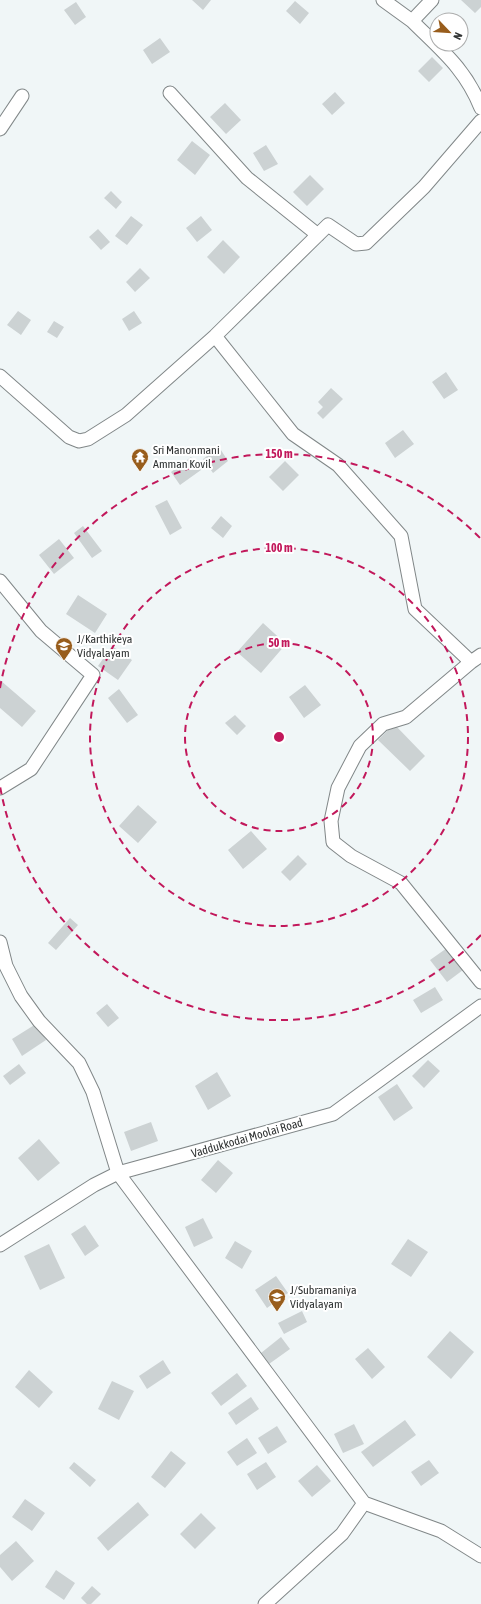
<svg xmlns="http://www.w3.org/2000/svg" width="481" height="1604" font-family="'Asap Condensed',sans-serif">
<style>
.building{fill:#ccd2d3}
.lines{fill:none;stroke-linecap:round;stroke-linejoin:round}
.minor-casing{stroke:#818788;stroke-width:15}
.minor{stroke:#fff;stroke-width:13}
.ring{fill:none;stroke:#c2185b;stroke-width:2;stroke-dasharray:7 5}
.labels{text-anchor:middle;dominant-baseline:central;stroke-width:4;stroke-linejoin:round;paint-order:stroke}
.poi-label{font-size:12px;fill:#303333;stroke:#fff;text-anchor:start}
.street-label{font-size:12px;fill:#303333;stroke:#fff}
.centre{fill:#c2185b;stroke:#fff;stroke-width:2}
.ring-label{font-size:12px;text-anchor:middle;font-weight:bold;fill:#c2185b;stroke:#fff;stroke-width:4;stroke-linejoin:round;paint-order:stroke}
</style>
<rect width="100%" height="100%" fill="#f0f6f7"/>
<!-- building -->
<path class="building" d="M 192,0 L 211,0 L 203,10 Z
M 461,0 L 481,0 L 481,7 L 475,13 Z
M 295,1 L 309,13 L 300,24 L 286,11 Z
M 76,2 L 86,17 L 75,25 L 64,10 Z
M 160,38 L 170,52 L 152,64 L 143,50 Z
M 432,57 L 443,68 L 429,82 L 418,71 Z
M 335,92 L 345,103 L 332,115 L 322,104 Z
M 225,103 L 241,120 L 226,134 L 210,117 Z
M 192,141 L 210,155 L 195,175 L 177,160 Z
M 266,145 L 278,164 L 264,171 L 253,153 Z
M 310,175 L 324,189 L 307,206 L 293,192 Z
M 111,191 L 122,202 L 116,209 L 104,198 Z
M 131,216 L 143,225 L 127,245 L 115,236 Z
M 201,216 L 212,230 L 197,242 L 186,228 Z
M 98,229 L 110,242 L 101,250 L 89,237 Z
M 223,240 L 240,257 L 224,274 L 207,257 Z
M 140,268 L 150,278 L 135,292 L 126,282 Z
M 18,311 L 31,320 L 21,335 L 7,325 Z
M 134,311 L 142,323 L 129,331 L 122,319 Z
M 54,321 L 64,327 L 57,338 L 47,332 Z
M 446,372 L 458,390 L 444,399 L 432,382 Z
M 331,388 L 343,399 L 323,419 L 317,413 L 323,407 L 318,402 Z
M 403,430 L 414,444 L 395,458 L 385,443 Z
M 219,447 L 228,461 L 213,473 L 203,459 Z
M 191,457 L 201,470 L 180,485 L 171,472 Z
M 285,461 L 299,475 L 283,491 L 269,477 Z
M 167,500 L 182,528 L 170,535 L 155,506 Z
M 221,516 L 232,526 L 223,538 L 211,528 Z
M 83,526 L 102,551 L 92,558 L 74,533 Z
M 59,539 L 74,558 L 54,574 L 39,555 Z
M 78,595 L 107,614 L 95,633 L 66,614 Z
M 263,623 L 286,644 L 261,673 L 237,652 Z
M 112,646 L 132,660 L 118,680 L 98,666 Z
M 0,680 L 36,711 L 22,727 L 0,708 Z
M 305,685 L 321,705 L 304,718 L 289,697 Z
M 119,689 L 138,715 L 127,723 L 108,698 Z
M 235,715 L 246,726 L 237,735 L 225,723 Z
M 394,724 L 425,756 L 410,771 L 378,740 Z
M 138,805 L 157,822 L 138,843 L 119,826 Z
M 251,831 L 267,849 L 243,869 L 228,850 Z
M 298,855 L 307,864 L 290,881 L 281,872 Z
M 70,918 L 78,925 L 56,950 L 48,943 Z
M 447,948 L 463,970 L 447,982 L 430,960 Z
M 435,987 L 443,1000 L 421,1013 L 413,1000 Z
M 107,1004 L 119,1018 L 108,1027 L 96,1013 Z
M 36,1024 L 46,1040 L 22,1056 L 12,1039 Z
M 428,1060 L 440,1071 L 424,1088 L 412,1076 Z
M 19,1064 L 26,1073 L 10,1085 L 3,1076 Z
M 217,1072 L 231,1096 L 208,1110 L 195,1086 Z
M 397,1084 L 413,1108 L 394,1121 L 378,1097 Z
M 151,1122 L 158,1141 L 131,1151 L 124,1132 Z
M 39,1139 L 60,1163 L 38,1181 L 18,1158 Z
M 218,1160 L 233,1173 L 216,1193 L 201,1180 Z
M 203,1218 L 213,1238 L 194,1247 L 185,1227 Z
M 85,1225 L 99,1246 L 85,1256 L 71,1234 Z
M 408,1239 L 428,1252 L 411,1277 L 391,1264 Z
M 235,1241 L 252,1251 L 242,1269 L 225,1258 Z
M 49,1244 L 65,1278 L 40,1290 L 24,1256 Z
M 276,1276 L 288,1293 L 267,1308 L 255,1290 Z
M 302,1311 L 307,1322 L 284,1334 L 278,1323 Z
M 450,1331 L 474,1352 L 451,1379 L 427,1357 Z
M 281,1337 L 290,1349 L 269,1364 L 261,1353 Z
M 368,1348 L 385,1367 L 372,1379 L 355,1359 Z
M 163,1360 L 171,1373 L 147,1389 L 139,1376 Z
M 29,1370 L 53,1392 L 39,1408 L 15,1387 Z
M 237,1373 L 247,1386 L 221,1406 L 211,1393 Z
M 112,1381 L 134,1391 L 119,1420 L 98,1409 Z
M 251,1397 L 259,1409 L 236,1425 L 228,1413 Z
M 405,1420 L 416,1435 L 373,1467 L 361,1452 Z
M 354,1424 L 364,1444 L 343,1453 L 334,1434 Z
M 277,1426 L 287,1442 L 268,1454 L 258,1438 Z
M 247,1438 L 257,1453 L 237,1466 L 227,1452 Z
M 171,1451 L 186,1463 L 165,1488 L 151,1477 Z
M 429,1460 L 439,1473 L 421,1486 L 411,1472 Z
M 74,1462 L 96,1480 L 90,1487 L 69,1468 Z
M 266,1462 L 276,1477 L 257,1490 L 247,1474 Z
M 317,1465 L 331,1481 L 312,1497 L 298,1481 Z
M 25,1499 L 45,1513 L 32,1531 L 12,1517 Z
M 138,1502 L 149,1515 L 108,1551 L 97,1538 Z
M 201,1513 L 216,1528 L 195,1549 L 180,1534 Z
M 16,1541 L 34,1561 L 12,1581 L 0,1567 L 0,1555 Z
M 56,1570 L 75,1583 L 64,1600 L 45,1587 Z
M 92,1586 L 101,1594 L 91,1604 L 87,1604 L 81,1598 Z"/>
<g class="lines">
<!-- minor casing -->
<g class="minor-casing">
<path id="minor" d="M 383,0 L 412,21
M 432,0 L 412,21 C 441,50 465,68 481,108
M 170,93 L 247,178 L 318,235
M 0,129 L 22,96
M 215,336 L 293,434 L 338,465 L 401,536 L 415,609 L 471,662
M 0,376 L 69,437 L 79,441 L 88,439 L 126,415 L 215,336 L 328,225 L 356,244 L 366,243 L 424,187 L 481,121
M 0,581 L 41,631 L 93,675 L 31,769 L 0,788
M 481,655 L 471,662 L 406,717 L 383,724 L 360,746 L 338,788 L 331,821 L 333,842 L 351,856 L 401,883 L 481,982
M 0,942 L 6,966 L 21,996 L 39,1021 L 79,1063 L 93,1092 L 118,1173 L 364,1503 L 342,1534 L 265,1604
M 0,1245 L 94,1185 L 118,1173 L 333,1114 L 481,1006
M 364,1503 L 441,1531 L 481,1556"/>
</g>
<!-- minor -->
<use href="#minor" class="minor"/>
</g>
<!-- distance rings -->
<g class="ring">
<circle cx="279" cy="737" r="94"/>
<circle cx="279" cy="737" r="189"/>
<path d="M481 935A283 283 0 0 1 0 786M0 688A283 283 0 0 1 481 539"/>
</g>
<!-- icons -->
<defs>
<g id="temple-pin" transform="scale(0.9)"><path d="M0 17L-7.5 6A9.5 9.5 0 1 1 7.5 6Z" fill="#985d1c" stroke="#fff"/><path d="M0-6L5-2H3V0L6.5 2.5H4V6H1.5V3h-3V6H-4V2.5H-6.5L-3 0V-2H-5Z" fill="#fff"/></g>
<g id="school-pin" transform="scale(0.9)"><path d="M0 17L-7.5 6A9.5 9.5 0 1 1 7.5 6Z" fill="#985d1c" stroke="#fff"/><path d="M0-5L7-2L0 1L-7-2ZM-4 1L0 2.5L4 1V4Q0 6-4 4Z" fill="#fff"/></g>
</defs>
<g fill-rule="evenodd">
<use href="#temple-pin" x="140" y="457"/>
<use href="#school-pin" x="64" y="646"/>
<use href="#school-pin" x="277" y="1297"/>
</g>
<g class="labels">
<!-- poi labels -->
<g class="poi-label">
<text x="153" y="450">Sri Manonmani<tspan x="153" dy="14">Amman Kovil</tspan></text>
<text x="77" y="639">J/Karthikeya<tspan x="77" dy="14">Vidyalayam</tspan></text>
<text x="290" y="1290">J/Subramaniya<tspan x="290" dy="14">Vidyalayam</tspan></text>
</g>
<!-- street labels -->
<g class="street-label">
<text transform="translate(247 1138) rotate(-16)">Vaddukkodai Moolai Road</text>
</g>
</g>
<circle cx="279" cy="737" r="6" class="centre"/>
<g class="ring-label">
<text x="279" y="458">150 m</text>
<text x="279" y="552">100 m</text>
<text x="279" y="647">50 m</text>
</g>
<!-- north arrow -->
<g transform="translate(449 32) rotate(115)"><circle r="19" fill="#ffffff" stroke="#acadad"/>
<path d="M0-3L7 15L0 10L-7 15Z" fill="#985d1c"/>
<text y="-6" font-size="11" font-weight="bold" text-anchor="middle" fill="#303333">N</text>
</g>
</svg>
